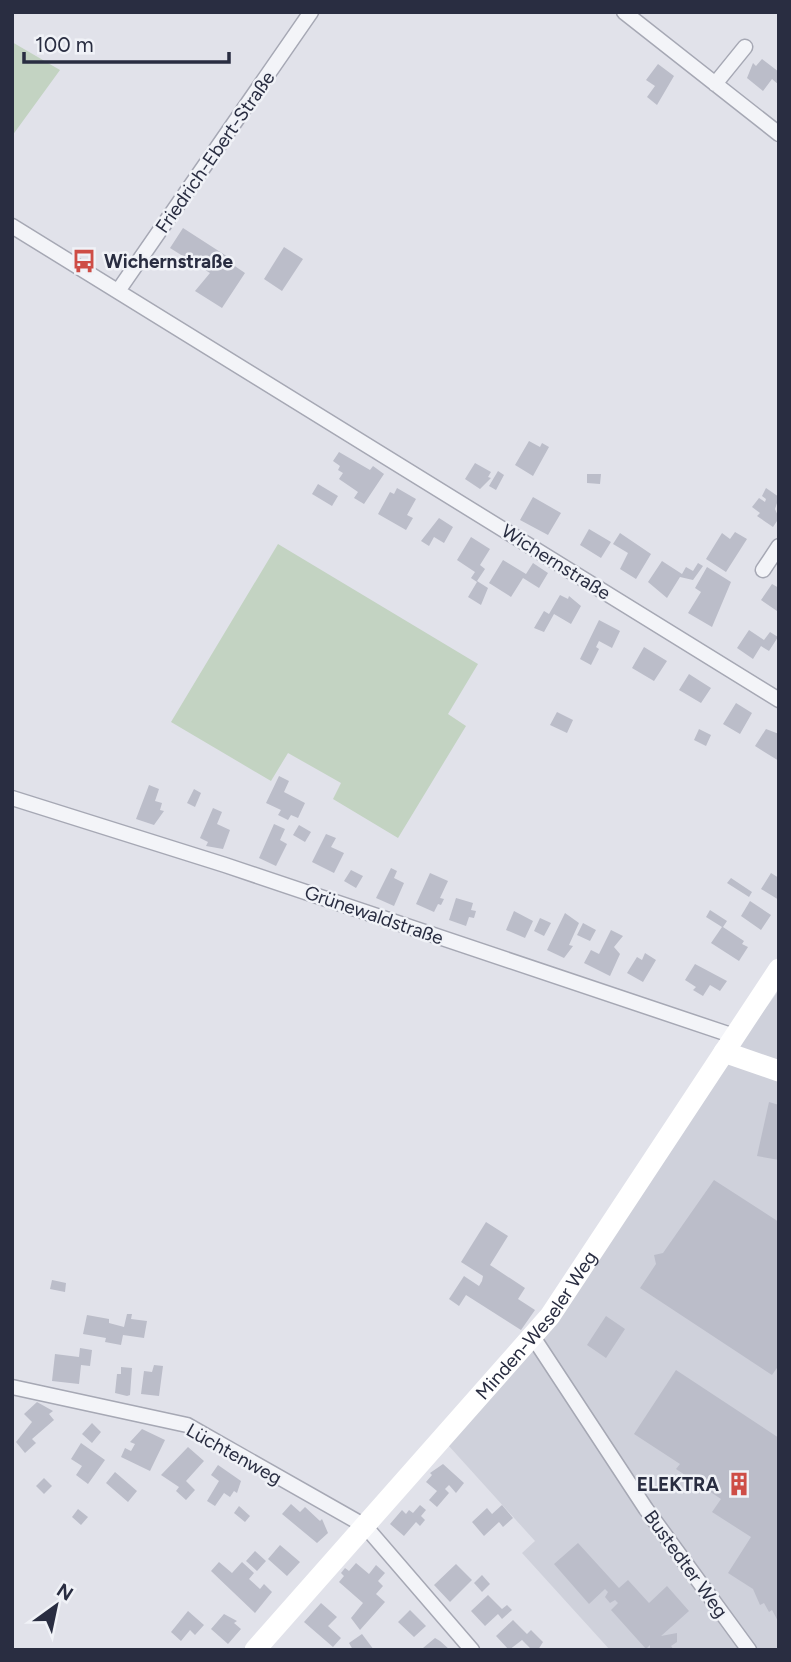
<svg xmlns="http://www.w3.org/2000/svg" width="791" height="1662" font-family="Figtree,sans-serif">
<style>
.built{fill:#cfd1db}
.green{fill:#c3d3c2}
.building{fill:#bbbdc9}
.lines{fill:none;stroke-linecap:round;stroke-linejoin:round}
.street-casing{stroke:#a6a8b4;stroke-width:17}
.street{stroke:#f3f4f8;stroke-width:14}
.secondary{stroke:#fff;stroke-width:21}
.labels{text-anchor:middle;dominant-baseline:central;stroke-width:5;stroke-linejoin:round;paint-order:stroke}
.street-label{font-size:19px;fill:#292d41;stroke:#f0f2f7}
.poi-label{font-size:19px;font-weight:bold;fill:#292d41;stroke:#f0f2f7;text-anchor:start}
</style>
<rect width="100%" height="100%" fill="#e1e2ea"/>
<!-- built -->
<path class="built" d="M 779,990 L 779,1650 L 610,1650 L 522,1553 L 535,1541 L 448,1445 Z"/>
<!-- green -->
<path class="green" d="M 12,42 L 60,70 L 12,136 Z
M 278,544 L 478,664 L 448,714 L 466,726 L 398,838 L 333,799 L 341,783 L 288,753 L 271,781 L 171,722 Z"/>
<!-- building -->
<path class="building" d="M 762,59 L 779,72 L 779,85 L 772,79 L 763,91 L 747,78 L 753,63 L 756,66 Z
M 658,64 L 674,76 L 657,105 L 647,97 L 655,86 L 646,80 Z
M 183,228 L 228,257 L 226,260 L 245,273 L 222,308 L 195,291 L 210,273 L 170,248 Z
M 284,247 L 303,259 L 282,291 L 264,279 Z
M 529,441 L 540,447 L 542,443 L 549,447 L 533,476 L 515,465 Z
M 339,452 L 370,470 L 373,466 L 384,474 L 364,504 L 354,498 L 358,492 L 339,479 L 343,473 L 338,470 L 340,466 L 333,461 Z
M 475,463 L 491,472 L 488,477 L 491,478 L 480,489 L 465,479 Z
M 498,471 L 504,475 L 496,490 L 489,486 Z
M 587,474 L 601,474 L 600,484 L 587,483 Z
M 318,484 L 338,496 L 332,506 L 312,494 Z
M 397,488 L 416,499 L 407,515 L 413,518 L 406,530 L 378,514 L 390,492 L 394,494 Z
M 766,488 L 779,497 L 775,509 L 779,518 L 773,527 L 757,516 L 760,513 L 752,507 L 759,498 L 765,502 L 766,499 L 762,496 Z
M 533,497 L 561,513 L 548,535 L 520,520 Z
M 439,518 L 453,527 L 444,543 L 434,537 L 429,546 L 421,541 Z
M 589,529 L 611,542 L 601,558 L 580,545 Z
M 735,532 L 747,539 L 726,572 L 706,559 L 722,533 L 730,539 Z
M 620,533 L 651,554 L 636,579 L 620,569 L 628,553 L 613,544 Z
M 471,537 L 490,549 L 480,565 L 485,569 L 477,581 L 488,588 L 481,605 L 468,597 L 477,582 L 471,578 L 475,572 L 457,560 Z
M 503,560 L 526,574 L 533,563 L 548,573 L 539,588 L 523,578 L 511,597 L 489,583 Z
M 662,561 L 682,574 L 686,567 L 693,571 L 698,563 L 703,566 L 693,580 L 680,577 L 667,598 L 648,582 Z
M 707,567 L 731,582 L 712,627 L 688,613 L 701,592 L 695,588 Z
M 772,584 L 779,588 L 777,611 L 761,600 Z
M 560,595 L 568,599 L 569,596 L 581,606 L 571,624 L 554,614 L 544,632 L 534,628 L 544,611 L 549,614 Z
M 599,620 L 620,631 L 612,648 L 599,641 L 596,647 L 599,649 L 591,665 L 580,659 Z
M 749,630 L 764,640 L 770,632 L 778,637 L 769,651 L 761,646 L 753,659 L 737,648 Z
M 644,647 L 667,661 L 654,681 L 632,668 Z
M 689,674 L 711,688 L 701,703 L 679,690 Z
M 736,703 L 752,713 L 740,734 L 723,724 Z
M 557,712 L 573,720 L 567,733 L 550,725 Z
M 699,729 L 711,735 L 706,746 L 694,740 Z
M 766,729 L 779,734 L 779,761 L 755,746 Z
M 279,776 L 289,781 L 284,792 L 305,803 L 298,818 L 291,815 L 288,820 L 278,815 L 281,810 L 266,803 Z
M 149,785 L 159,789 L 155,801 L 162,803 L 160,810 L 164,811 L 154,825 L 136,819 Z
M 194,789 L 201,793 L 195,807 L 187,803 Z
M 213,808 L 222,812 L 217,824 L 230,830 L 223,849 L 206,846 L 208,842 L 200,838 Z
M 274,824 L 285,829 L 280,840 L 287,844 L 276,866 L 259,858 Z
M 299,825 L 311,832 L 305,842 L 293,835 Z
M 326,834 L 336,838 L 331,847 L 344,853 L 334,873 L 312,862 Z
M 391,868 L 397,871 L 394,878 L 404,883 L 394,906 L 376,898 Z
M 351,870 L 363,876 L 356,888 L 344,881 Z
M 430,873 L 448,881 L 440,898 L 444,899 L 441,905 L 438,904 L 434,912 L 416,904 Z
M 771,873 L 779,878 L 779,900 L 761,889 Z
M 731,878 L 752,892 L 749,897 L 727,883 Z
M 456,898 L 473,903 L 471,910 L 476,911 L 474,918 L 469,917 L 466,926 L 449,920 Z
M 750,901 L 771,915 L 761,930 L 741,916 Z
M 710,910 L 727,921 L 723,927 L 744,941 L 742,944 L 748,947 L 739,961 L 711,943 L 722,927 L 706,917 Z
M 514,911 L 533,921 L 525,938 L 506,930 Z
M 565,913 L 579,923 L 569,945 L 573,946 L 564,958 L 547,950 Z
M 540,918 L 551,923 L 544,936 L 534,931 Z
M 583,923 L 596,930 L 590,941 L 577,935 Z
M 611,930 L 623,936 L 614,947 L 620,954 L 610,976 L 584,963 L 591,950 L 599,954 Z
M 645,953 L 656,960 L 643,982 L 627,973 L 637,957 L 642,960 Z
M 695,964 L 727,981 L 720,991 L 710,985 L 703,996 L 693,990 L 696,987 L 685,980 Z
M 769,1102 L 779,1105 L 779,1160 L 757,1156 Z
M 714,1180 L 779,1222 L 779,1365 L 772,1375 L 640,1288 L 656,1264 L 654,1255 L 663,1253 Z
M 486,1222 L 508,1236 L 490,1265 L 525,1288 L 518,1299 L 535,1310 L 521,1330 L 466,1295 L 459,1306 L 449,1299 L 464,1276 L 479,1286 L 482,1281 L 483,1276 L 461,1262 Z
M 52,1280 L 66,1283 L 65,1292 L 50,1289 Z
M 127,1314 L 132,1314 L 131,1319 L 147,1321 L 144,1338 L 123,1335 L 121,1345 L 105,1342 L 106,1338 L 83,1334 L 87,1315 L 109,1319 L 109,1323 L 124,1327 Z
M 606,1316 L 625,1329 L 606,1358 L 587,1345 Z
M 80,1348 L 92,1350 L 90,1366 L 81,1365 L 79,1384 L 52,1381 L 55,1354 L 79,1357 Z
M 154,1365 L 163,1366 L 159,1396 L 141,1394 L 144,1371 L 152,1372 Z
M 121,1367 L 132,1368 L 130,1395 L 127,1396 L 115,1393 L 117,1374 L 121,1374 Z
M 676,1370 L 779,1438 L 779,1623 L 772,1610 L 769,1612 L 764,1603 L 760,1605 L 753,1589 L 728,1573 L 751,1537 L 712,1512 L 721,1499 L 676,1469 L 680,1464 L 634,1434 Z
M 37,1402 L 53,1411 L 49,1414 L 54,1420 L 32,1439 L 36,1443 L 25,1453 L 16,1442 L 32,1422 L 24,1414 Z
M 92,1423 L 101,1432 L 92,1443 L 82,1434 Z
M 142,1429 L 165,1440 L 150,1471 L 121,1457 L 125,1448 L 131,1451 L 135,1444 L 130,1442 Z
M 81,1443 L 105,1460 L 88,1484 L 76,1475 L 82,1466 L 71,1459 Z
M 188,1447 L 204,1461 L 186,1481 L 195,1490 L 186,1500 L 176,1491 L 179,1487 L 161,1475 Z
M 443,1464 L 464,1483 L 456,1493 L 449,1485 L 445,1489 L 449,1493 L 437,1507 L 429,1500 L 437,1491 L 426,1482 L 432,1475 L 430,1473 Z
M 218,1465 L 241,1481 L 237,1493 L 234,1491 L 230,1497 L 224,1493 L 215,1506 L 207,1501 L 219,1481 L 211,1475 Z
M 115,1472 L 137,1491 L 128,1502 L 106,1483 Z
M 44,1478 L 52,1486 L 44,1494 L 36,1486 Z
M 291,1504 L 300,1512 L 305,1507 L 320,1521 L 322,1519 L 328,1533 L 317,1543 L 282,1514 Z
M 420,1505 L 426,1510 L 421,1516 L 425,1520 L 420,1526 L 416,1522 L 404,1536 L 390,1524 L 402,1510 L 406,1514 L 409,1510 L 413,1513 Z
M 502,1505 L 513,1518 L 503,1527 L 499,1522 L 484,1536 L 472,1522 L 487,1508 L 492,1514 Z
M 239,1506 L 250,1516 L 245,1522 L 234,1513 Z
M 78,1509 L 88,1517 L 81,1525 L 72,1517 Z
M 578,1543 L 619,1588 L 628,1580 L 649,1603 L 667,1586 L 689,1611 L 661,1636 L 677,1633 L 677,1642 L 671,1646 L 674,1650 L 650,1650 L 650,1645 L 646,1649 L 611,1610 L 618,1603 L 615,1600 L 610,1603 L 605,1597 L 608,1592 L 605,1589 L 589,1604 L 554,1564 Z
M 280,1545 L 300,1562 L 287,1576 L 268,1559 Z
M 255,1551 L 266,1561 L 257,1571 L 246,1561 Z
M 219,1562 L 232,1573 L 242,1562 L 254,1573 L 249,1579 L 260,1589 L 264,1584 L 272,1592 L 255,1613 L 211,1571 Z
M 356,1563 L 369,1574 L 376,1565 L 385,1573 L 378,1581 L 383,1586 L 376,1594 L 385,1602 L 360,1630 L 351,1618 L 363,1603 L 339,1582 L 344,1576 L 341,1573 L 345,1568 L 349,1571 Z
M 456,1564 L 472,1580 L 450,1602 L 434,1585 Z
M 482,1575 L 490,1584 L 482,1592 L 474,1583 Z
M 488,1595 L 502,1609 L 507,1605 L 512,1610 L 502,1619 L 498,1614 L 485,1626 L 471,1611 Z
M 321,1603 L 337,1617 L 328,1626 L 341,1638 L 333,1647 L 304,1622 Z
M 410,1610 L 426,1626 L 414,1637 L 398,1622 Z
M 188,1611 L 204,1625 L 195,1635 L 190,1630 L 181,1641 L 171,1632 Z
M 224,1614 L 237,1621 L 234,1623 L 241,1629 L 228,1644 L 211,1629 Z
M 513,1620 L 527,1634 L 531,1630 L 543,1642 L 538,1650 L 532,1650 L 522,1640 L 509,1650 L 496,1636 Z
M 362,1634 L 374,1650 L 353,1650 L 349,1643 Z
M 435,1638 L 440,1641 L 450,1650 L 423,1648 Z"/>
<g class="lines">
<!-- street casing -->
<g class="street-casing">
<path id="street" d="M 624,12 L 779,134
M 715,84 L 745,47
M 12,226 L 779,700
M 118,291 L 311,12
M 763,570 L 779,546
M 12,798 L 225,865 L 734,1036
M 533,1337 L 646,1509 L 749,1650
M 12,1387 L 187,1425 L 365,1526 L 472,1650"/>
</g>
<!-- street -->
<use href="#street" class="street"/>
<!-- secondary -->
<g class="secondary">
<path d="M 724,1052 L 779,1071"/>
<path id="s1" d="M 255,1650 L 550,1316 L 779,969"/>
</g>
</g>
<!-- icons -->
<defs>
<g id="bus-bare" transform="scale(1.89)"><path d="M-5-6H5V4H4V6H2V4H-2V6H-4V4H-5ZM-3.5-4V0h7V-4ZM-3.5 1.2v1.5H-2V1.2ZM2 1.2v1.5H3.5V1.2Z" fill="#ce4d46" stroke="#f0f2f7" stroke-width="2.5" paint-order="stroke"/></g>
<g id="building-bare" transform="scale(1.89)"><path d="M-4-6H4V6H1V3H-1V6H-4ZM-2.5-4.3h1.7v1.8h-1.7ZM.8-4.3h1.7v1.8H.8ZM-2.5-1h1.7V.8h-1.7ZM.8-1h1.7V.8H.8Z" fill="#ce4d46" stroke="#f0f2f7" stroke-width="2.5" paint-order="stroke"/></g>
</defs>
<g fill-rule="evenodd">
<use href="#bus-bare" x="84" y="261"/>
<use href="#building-bare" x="739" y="1484"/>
</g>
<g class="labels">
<!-- street labels -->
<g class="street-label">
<text transform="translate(215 152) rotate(-55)">Friedrich-Ebert-Straße</text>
<text transform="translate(556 562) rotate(32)">Wichernstraße</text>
<text transform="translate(374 915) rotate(19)">Grünewaldstraße</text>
<text stroke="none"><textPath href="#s1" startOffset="430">Minden-Weseler Weg</textPath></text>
<text transform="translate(234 1454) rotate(29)">Lüchtenweg</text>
<text transform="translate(686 1564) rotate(54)">Bustedter Weg</text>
</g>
<!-- poi labels -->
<g class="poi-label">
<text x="104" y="261">Wichernstraße</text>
<text x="719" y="1484" text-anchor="end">ELEKTRA</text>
</g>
</g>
<!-- border -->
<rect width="791" height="1662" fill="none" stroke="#292d41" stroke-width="28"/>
<!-- north arrow -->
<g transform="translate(56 1606) rotate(33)" stroke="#f0f2f7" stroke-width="5" paint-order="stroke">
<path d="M0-5L12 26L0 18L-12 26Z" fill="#292d41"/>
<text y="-10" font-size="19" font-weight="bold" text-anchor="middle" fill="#292d41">N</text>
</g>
<!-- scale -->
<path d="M24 52v10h205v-10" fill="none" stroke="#292d41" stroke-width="3.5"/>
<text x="35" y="52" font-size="21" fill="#292d41" stroke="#f0f2f7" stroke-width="5" paint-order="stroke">100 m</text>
</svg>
